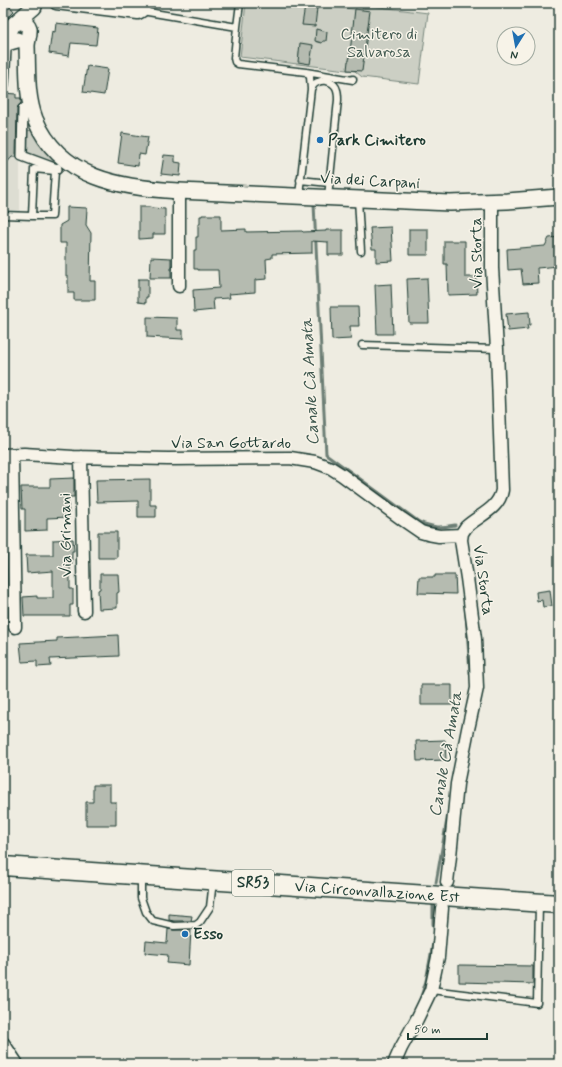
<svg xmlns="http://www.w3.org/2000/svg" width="562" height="1067" font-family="Mynerve,sans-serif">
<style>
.built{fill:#ddddd2}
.green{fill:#cccfc4;stroke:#76867c}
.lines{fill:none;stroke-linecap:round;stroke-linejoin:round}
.stream{stroke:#6c7e74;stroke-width:3}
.building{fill:#b5bbb0;stroke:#1f3d34}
.service-casing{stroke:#1f3d34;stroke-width:9}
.pedestrian-casing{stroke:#1f3d34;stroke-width:12}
.minor-casing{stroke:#1f3d34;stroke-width:15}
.tertiary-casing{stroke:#1f3d34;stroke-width:18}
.primary-casing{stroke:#1f3d34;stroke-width:21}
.service{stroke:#f7f3e8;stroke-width:6}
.pedestrian{stroke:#f7f3e8;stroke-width:9}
.minor{stroke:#f7f3e8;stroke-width:12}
.tertiary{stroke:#f7f3e8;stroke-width:15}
.primary{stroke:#f7f3e8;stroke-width:18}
.poi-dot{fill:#1f6fb2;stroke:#f7f3e8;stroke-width:1.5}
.labels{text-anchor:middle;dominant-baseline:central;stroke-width:3;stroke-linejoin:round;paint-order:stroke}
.shield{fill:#f7f3e8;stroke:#60746a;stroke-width:1}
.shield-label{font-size:15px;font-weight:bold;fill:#1f3d34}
.park-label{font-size:16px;fill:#425a51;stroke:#f7f3e8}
.poi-label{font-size:16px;font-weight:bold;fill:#1f3d34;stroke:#f7f3e8;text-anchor:start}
.street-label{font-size:16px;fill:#1f3d34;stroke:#f7f3e8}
.water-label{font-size:17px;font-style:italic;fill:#3f584f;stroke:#f7f3e8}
</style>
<rect width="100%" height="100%" fill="#eeece1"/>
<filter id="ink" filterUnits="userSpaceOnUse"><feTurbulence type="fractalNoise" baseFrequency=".025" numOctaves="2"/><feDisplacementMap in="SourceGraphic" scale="8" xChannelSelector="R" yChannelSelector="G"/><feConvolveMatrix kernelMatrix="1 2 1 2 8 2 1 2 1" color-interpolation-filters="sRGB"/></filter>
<g filter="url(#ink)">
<!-- built -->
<path class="built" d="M 12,157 L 20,157 L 20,214 L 3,213 L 3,162 L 8,162 Z"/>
<!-- green -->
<path class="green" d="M 246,3 L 299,3 L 362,10 L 363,5 L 428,13 L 419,84 L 362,77 L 355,71 L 240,57 Z
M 25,130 L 34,131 L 55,160 L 54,161 L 52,162 L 24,153 Z"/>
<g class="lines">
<!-- stream -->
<path class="stream" d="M 314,204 L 326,454 L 419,522 C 434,528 439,528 455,525
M 466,614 L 470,673
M 436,883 L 450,802
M 433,905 L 433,924 L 435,932
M 420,1000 L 426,981 L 433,943"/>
</g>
<!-- building -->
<path class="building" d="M 3,3 L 7,3 L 14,11 L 3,22 Z
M 305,6 L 317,8 L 315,26 L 302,25 Z
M 355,9 L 370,11 L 362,71 L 347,70 L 348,61 L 349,61 Z
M 56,23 L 98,28 L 96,45 L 71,43 L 69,56 L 49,53 L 52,31 L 55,32 Z
M 316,29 L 327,32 L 326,41 L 323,41 L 322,43 L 315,41 Z
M 300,43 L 313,45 L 310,64 L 298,62 Z
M 87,66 L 108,69 L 104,95 L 83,92 Z
M 3,93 L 16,94 L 16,98 L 21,98 L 21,103 L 18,106 L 17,109 L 16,157 L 12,157 L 3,167 Z
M 122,133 L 148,137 L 145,155 L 139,154 L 138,166 L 118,163 Z
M 164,155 L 175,156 L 175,162 L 181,163 L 180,176 L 161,174 Z
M 67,207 L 87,208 L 86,225 L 91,233 L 90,281 L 95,281 L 95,300 L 74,300 L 74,293 L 68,293 L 68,276 L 66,276 L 66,243 L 60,243 L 60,225 L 67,221 Z
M 139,207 L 150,207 L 152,208 L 165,209 L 165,234 L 153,234 L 153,238 L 139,239 Z
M 202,215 L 221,215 L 221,230 L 246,229 L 246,232 L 302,231 L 303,232 L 326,231 L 326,230 L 343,230 L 343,255 L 328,255 L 328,242 L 312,241 L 312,253 L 272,254 L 272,258 L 266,259 L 267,279 L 255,280 L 255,292 L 229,294 L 230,298 L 213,299 L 214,310 L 194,312 L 193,290 L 219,288 L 218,270 L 198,270 L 198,269 L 194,269 L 194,250 L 196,250 L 196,237 L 198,237 L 198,224 L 200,224 L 200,216 L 202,216 Z
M 391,227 L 393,261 L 376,262 L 376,249 L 372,249 L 370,228 Z
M 409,229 L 428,229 L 428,255 L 409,255 Z
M 559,237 L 559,266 L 537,268 L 538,283 L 523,284 L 521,269 L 508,270 L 507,249 L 545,246 L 549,238 Z
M 444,241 L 465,241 L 465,277 L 476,277 L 477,294 L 448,295 L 447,264 L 444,264 Z
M 151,257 L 171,258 L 171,278 L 150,278 Z
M 427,278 L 429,323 L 409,323 L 407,279 Z
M 138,279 L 148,279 L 148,297 L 146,297 L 146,303 L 138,302 Z
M 391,284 L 393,334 L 377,334 L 375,285 Z
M 331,307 L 358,307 L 359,326 L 350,326 L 351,339 L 332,340 Z
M 529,312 L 530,325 L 527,325 L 528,329 L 508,331 L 506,314 Z
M 147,317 L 177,318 L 177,330 L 183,330 L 183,339 L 147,337 Z
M 74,478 L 74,497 L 68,497 L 69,517 L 47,518 L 47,530 L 25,531 L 25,509 L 22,509 L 21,487 L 50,487 L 50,479 Z
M 150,479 L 150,505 L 156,505 L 156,517 L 138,517 L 138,501 L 97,502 L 96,480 Z
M 98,532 L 117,532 L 117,558 L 98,558 Z
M 73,539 L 74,551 L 72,551 L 72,564 L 70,564 L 70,589 L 73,589 L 73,605 L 70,605 L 70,616 L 24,616 L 23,597 L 37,596 L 37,598 L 53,598 L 53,571 L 27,573 L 26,555 L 53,555 L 53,540 Z
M 100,574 L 118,574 L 119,592 L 117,593 L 117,608 L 99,609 L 98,590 L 100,589 Z
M 435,575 L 455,575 L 456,594 L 418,593 L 419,577 L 435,577 Z
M 550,590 L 552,606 L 543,607 L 542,600 L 537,601 L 536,592 Z
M 118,635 L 119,656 L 50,659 L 51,666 L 37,667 L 37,661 L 22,662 L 20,643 L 57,641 L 57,638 Z
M 421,685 L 452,685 L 452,705 L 421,705 Z
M 445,740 L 446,760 L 417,761 L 416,741 Z
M 93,785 L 110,785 L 110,802 L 116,802 L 116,825 L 86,825 L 86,802 L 93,802 Z
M 169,914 L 192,916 L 191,921 L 174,921 L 169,920 Z
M 168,929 L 174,930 L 191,930 L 189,965 L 167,963 L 168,955 L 145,953 L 146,941 L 167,943 Z
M 459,965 L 533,966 L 533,984 L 459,982 Z"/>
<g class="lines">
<!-- service casing -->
<g class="service-casing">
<path id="service" d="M 142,11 L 237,27 L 234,58 L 235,62 L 238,64 L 306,72 L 310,77 L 311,89
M 237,27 L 240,3
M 306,72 L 353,80 L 353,79
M 55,171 L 34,169 L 32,216 L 52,216 L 55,171 L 58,167
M 300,180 L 329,183
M 299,195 L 311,89 C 313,86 314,83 318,82 C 325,79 335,82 337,90 C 338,93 338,97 338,100 L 328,197
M 358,199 L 361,251
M 3,215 L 32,216
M 362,345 L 497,349
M 141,877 L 141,898 L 146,912 L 153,921 L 174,926 L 196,925 L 200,922 L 210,907 L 213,881
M 431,990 L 537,1003 L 539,904"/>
</g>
<!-- pedestrian casing -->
<g class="pedestrian-casing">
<path id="pedestrian" d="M 4,84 L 6,49
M 23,109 L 22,156 L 57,169"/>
</g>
<!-- minor casing -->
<g class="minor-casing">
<path id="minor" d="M 56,3 L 138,13 C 143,11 144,9 144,3
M 179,286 L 179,191
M 3,455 L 24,454 L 73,457 L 168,459 L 290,458 L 315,462 L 331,468 L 342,475 L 402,519 L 421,532 L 428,534 L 439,536 L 461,535
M 12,455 L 15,627
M 81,457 L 84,611
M 447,882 L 450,856 L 457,784 L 468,729 L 474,702 L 477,688 L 475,639 L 467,578 L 461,540 L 462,533 L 466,527 C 479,515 499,509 502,490 L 497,349 L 492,268 L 492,202
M 3,1043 L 17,1064
M 394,1064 L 401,1048 L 417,1019 L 431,990 L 438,957 L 442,908"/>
</g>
<!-- tertiary casing -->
<g class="tertiary-casing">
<path id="tertiary" d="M 16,23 C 21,21 27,22 29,28 C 30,33 27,41 27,46 C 28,71 26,95 35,119 C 60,179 121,188 179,191 L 450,203 L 507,201 L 559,197
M 3,34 L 11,28 L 13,25 L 34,7
M 3,44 L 17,40"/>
</g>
<!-- primary casing -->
<g class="primary-casing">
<g id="primary">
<path id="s1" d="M 3,866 L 559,904"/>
</g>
</g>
<!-- service -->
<use href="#service" class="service"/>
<!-- pedestrian -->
<use href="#pedestrian" class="pedestrian"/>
<!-- minor -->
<use href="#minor" class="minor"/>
<!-- tertiary -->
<use href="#tertiary" class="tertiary"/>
<!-- primary -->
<use href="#primary" class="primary"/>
</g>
</g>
<!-- markers -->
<g class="poi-dot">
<circle cx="320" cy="140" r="4"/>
<circle cx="185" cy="934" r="4"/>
</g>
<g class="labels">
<!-- shield labels -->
<rect class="shield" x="232" y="870" width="42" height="26" rx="3"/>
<g class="shield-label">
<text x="253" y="883">SR53</text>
</g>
<!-- park labels -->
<g class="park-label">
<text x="379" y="34">Cimitero di<tspan x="379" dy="18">Salvarosa</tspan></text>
</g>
<!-- poi labels -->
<g class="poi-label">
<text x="328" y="140">Park Cimitero</text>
<text x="193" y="934">Esso</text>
</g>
<!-- street labels -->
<g class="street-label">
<text transform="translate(370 181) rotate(3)">Via dei Carpani</text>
<text transform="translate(477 253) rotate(-91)">Via Storta</text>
<text x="231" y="443">Via San Gottardo</text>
<text transform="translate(66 535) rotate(-91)">Via Grimani</text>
<text transform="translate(483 580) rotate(82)">Via Storta</text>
<text stroke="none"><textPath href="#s1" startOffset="375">Via Circonvallazione Est</textPath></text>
</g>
<!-- water labels -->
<g class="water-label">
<text transform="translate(310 382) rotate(-93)">Canale Cà Amata</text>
<text transform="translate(446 754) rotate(-80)">Canale Cà Amata</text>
</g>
</g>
<!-- margin -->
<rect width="562" height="1067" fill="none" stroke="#f7f3e8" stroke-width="16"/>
<rect x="8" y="8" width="546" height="1051" fill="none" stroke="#1f3d34" stroke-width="1.5" filter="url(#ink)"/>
<!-- north arrow -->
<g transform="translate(516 46) rotate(191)"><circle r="19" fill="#f7f3e8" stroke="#a1aaa0"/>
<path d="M0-3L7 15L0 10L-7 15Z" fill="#1f6fb2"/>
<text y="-6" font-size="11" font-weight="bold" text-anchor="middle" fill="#1f3d34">N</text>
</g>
<!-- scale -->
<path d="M408 1033v6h79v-6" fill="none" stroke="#1f3d34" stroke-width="2"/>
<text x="414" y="1033" font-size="12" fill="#1f3d34" stroke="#f7f3e8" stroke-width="3" paint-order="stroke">50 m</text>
</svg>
